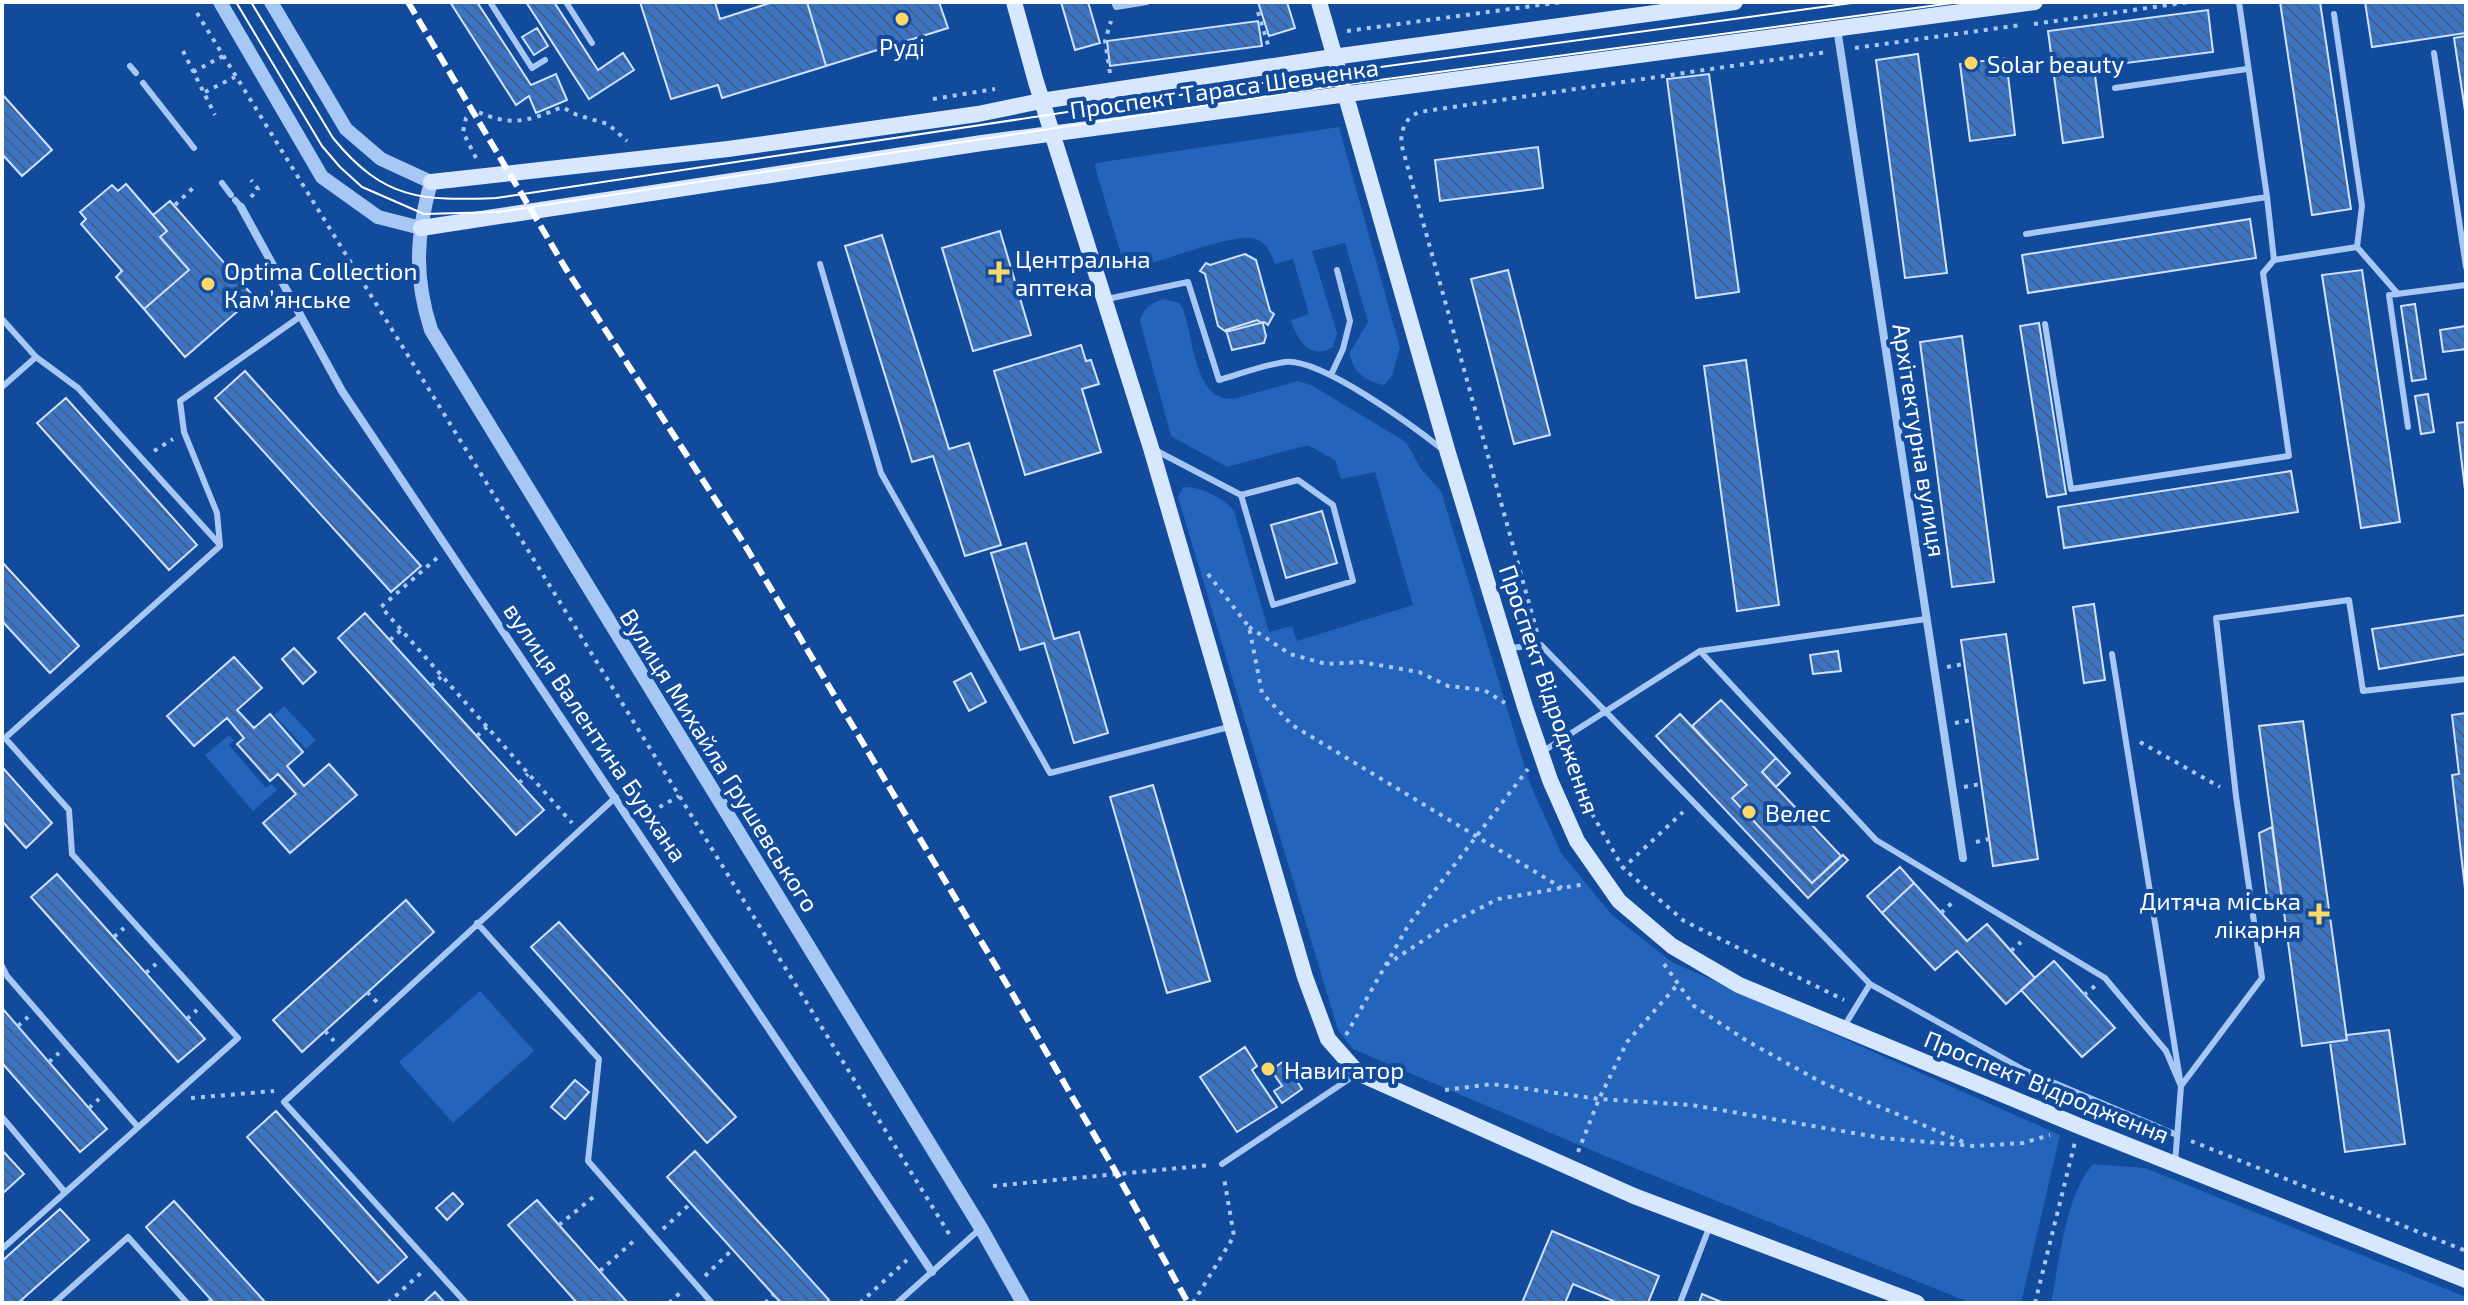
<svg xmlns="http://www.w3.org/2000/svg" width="2468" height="1305" font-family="'Exo 2',sans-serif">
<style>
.grass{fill:#2564bb}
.building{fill:url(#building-back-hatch);stroke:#d0e3fe;stroke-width:2}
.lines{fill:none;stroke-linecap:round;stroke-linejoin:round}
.path{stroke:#a7c8f4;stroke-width:4;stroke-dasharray:4 6;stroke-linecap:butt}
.service{stroke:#a7c8f4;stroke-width:6}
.minor{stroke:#a7c8f4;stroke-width:8}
.tertiary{stroke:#a7c8f4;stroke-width:14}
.secondary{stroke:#d7e7fd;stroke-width:16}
.tram{stroke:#fff;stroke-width:2}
.rail{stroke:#fff;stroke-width:6;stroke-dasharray:14 6;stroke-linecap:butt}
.poi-dot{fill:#ffd86a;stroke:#124b9c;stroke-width:3}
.labels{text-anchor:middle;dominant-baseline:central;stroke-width:8;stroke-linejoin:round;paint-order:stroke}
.poi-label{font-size:24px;fill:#fff;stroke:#124b9c;text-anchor:start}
.street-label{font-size:24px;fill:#fff;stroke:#124b9c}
</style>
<defs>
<pattern id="building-back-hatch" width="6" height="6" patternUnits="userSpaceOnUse" patternTransform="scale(2)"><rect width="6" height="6" fill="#3b74c4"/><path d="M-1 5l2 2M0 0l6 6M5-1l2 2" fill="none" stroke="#446088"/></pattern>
</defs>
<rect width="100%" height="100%" fill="#124b9c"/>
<!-- grass -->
<path class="grass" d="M 1339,127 L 1400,348 L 1392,376 L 1384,385 C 1367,382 1350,371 1350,352 L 1368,322 L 1345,243 L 1312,251 L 1337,333 L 1333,347 C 1310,361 1297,339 1291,320 L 1309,314 L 1293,259 L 1275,264 C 1271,254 1267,243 1256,239 C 1240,232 1166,259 1146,265 L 1131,264 L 1121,254 L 1095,167 L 1096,163 Z
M 1165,299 L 1179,303 L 1183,309 C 1194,338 1194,406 1237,398 L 1298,381 L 1311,385 L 1406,442 L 1421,469 L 1441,491 L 1529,781 L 1561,853 L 1611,914 L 1672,962 L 2060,1135 L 2021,1303 L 1971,1303 L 1605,1156 L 1353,1049 L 1338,1030 L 1178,497 L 1183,487 C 1199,486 1225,498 1234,511 L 1269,632 L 1292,626 L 1297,641 L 1413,605 L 1375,472 L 1341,479 L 1335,460 L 1308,445 L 1227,467 L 1171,436 L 1140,321 C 1144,308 1151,302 1165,299 Z
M 284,706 L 316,740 L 306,749 L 274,715 Z
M 229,735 L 234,740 L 229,745 L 266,788 L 272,784 L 277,790 L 253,811 L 205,755 Z
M 480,991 L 534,1051 L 453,1123 L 399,1062 Z
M 2093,1164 L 2145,1168 L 2466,1297 L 2466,1303 L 2051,1303 C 2059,1264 2066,1193 2093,1164 Z"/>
<!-- building -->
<path class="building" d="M 450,2 L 477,2 L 531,85 L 556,74 L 567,100 L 536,113 L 529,96 L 516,105 Z
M 526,2 L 554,2 L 598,70 L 623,53 L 634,70 L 589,99 Z
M 640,2 L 715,2 L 720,19 L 773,2 L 807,2 L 826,66 L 722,98 L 718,85 L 671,99 Z
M 807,2 L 939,2 L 948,28 L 826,66 Z
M 1061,2 L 1088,2 L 1100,43 L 1075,50 Z
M 1258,2 L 1287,2 L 1295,28 L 1269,36 Z
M 2280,2 L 2320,2 L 2351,209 L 2312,215 Z
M 2365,2 L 2466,2 L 2466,33 L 2372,47 Z
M 2208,10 L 2213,52 L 2094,67 L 2103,137 L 2063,143 L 2048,31 Z
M 1258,21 L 1262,46 L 1110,66 L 1107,41 Z
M 537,28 L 548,46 L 534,55 L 522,37 Z
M 2466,36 L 2466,117 L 2454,38 Z
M 1918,54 L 1947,273 L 1905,278 L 1876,60 Z
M 2006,58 L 2015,135 L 1970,141 L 1960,64 Z
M 1709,74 L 1739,292 L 1696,298 L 1667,79 Z
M 2,94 L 52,150 L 22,176 L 2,154 Z
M 1538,147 L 1543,188 L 1440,201 L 1435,160 Z
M 126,184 L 167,231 L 160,237 L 189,270 L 144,309 L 116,277 L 122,271 L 81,224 L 86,219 L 80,212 L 112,185 L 118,191 Z
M 170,201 L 254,297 L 185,357 L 144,309 L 189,270 L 160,237 L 167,231 L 153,215 Z
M 2250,219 L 2256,258 L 2028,293 L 2022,255 Z
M 1000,231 L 1031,335 L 973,351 L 942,248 Z
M 882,235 L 949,449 L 969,443 L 1001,545 L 965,556 L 933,456 L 912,462 L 845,246 Z
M 1245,254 L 1256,260 L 1270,311 L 1274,314 L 1268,325 L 1264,322 L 1226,332 L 1218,326 L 1205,274 L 1200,271 L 1206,263 L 1210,265 Z
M 1508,270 L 1550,435 L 1514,444 L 1471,279 Z
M 2362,270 L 2400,522 L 2361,528 L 2322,275 Z
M 2415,304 L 2426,379 L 2412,381 L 2401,306 Z
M 1257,320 L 1263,324 L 1266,336 L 1264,343 L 1232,350 L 1226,330 Z
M 2039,323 L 2066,494 L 2047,497 L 2020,326 Z
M 2466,326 L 2466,349 L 2443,352 L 2440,330 Z
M 1962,336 L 1994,582 L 1952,587 L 1920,342 Z
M 1081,345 L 1086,361 L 1091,360 L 1099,384 L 1082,389 L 1101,452 L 1025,475 L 994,371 Z
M 1746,360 L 1779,605 L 1737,611 L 1704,366 Z
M 245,371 L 421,566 L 391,592 L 215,398 Z
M 2428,394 L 2434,432 L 2421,434 L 2415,396 Z
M 66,398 L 197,545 L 169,570 L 37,423 Z
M 2466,422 L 2466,498 L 2457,423 Z
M 2291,471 L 2298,512 L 2064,548 L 2058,507 Z
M 1322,511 L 1337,563 L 1286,578 L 1271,525 Z
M 1026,543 L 1054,639 L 1079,632 L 1108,733 L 1074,743 L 1044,643 L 1020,650 L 991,553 Z
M 2,562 L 79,646 L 50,673 L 2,621 Z
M 2094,604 L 2105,680 L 2084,683 L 2073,607 Z
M 365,613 L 544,810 L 516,835 L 338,638 Z
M 2466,615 L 2466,654 L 2379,669 L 2372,629 Z
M 2006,634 L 2038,859 L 1993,866 L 1961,640 Z
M 294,648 L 316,672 L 303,684 L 282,659 Z
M 1838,651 L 1841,671 L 1813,674 L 1810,655 Z
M 234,657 L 262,688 L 237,710 L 254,728 L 270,714 L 303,752 L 287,766 L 304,786 L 329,764 L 357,795 L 290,853 L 263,823 L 296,794 L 278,774 L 270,781 L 237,744 L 244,738 L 227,718 L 194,746 L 167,716 Z
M 971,673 L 986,702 L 969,711 L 954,682 Z
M 1721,700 L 1776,758 L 1762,772 L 1841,856 L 1812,883 L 1732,798 L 1747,785 L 1692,726 Z
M 2466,713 L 2466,897 L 2452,775 L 2459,774 L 2452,715 Z
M 1680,714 L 1747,785 L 1732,798 L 1812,883 L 1843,855 L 1848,860 L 1808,898 L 1656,736 Z
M 2303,721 L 2347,1040 L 2302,1046 L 2259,726 Z
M 1776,758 L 1790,773 L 1776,787 L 1762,772 Z
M 2,767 L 52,823 L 26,848 L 2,821 Z
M 1153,785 L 1210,981 L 1167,993 L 1110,797 Z
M 2272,827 L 2283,907 L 2268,905 L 2259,833 Z
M 1900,867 L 1914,883 L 1882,913 L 1867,896 Z
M 57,874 L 205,1039 L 178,1062 L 31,897 Z
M 1914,883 L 1967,941 L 1987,924 L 2035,978 L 2006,1004 L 1957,951 L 1935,970 L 1882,913 Z
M 406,900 L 434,932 L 302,1052 L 273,1020 Z
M 559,922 L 736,1117 L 707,1143 L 531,947 Z
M 2054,961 L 2115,1028 L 2082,1057 L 2021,990 Z
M 2,1008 L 107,1129 L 80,1152 L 2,1063 Z
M 2389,1030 L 2405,1144 L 2345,1152 L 2330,1042 L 2347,1040 L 2346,1035 Z
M 1245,1047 L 1257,1066 L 1252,1070 L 1277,1107 L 1237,1132 L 1200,1077 Z
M 1284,1061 L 1302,1089 L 1282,1103 L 1274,1091 L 1282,1086 L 1271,1070 Z
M 575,1080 L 589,1092 L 565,1119 L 551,1107 Z
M 276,1111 L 407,1257 L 378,1283 L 247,1137 Z
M 2,1150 L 24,1174 L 2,1194 Z
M 695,1151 L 829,1300 L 826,1303 L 781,1303 L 667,1177 Z
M 453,1193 L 463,1204 L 447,1220 L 436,1208 Z
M 537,1200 L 559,1225 L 628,1303 L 577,1303 L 508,1225 Z
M 174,1201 L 266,1303 L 214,1303 L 146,1227 Z
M 60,1209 L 89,1240 L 18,1303 L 2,1303 L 2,1261 Z
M 1552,1231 L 1659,1276 L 1648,1303 L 1618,1303 L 1573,1284 L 1565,1303 L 1522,1303 Z
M 435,1292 L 445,1303 L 423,1303 Z
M 1702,1294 L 1724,1303 L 1699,1303 Z"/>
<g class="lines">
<!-- path -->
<path class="path" d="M 1258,12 L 1269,48
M 197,13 L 951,1237
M 2034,24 L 2190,2
M 1347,31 L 1562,2
M 1855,48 L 2021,25
M 183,51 L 215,115
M 193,72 L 223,56
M 1110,73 L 1105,41 L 1111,21
M 205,92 L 235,77
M 933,99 L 995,89
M 476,158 L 463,132 L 466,118 L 474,110 C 510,127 526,122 562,107 L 577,115 L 608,124 L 627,141
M 251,197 L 258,189 L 251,180
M 175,205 L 193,188
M 154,451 L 173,439
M 437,558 L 381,607 L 572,823
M 1208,574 L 1249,627 L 1262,693 L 1292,725 L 1562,888
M 1249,627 L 1290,654 L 1326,664 L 1361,662 L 1419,672 L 1448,686 L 1484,690 L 1505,703
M 1537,632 L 1401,143 C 1402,127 1405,119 1419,112 L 1827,52
M 390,640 L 401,630
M 1947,667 L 1964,664
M 1549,675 L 1562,725
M 431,686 L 441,677
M 1955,723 L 1972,720
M 477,736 L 487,727
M 2140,742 L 2220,787
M 1569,748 L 1587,805 L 1623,868 L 1684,921 L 1844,1000
M 519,783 L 528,774
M 1964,787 L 1981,784
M 642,817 L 679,796
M 1976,842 L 1989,839
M 1622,869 L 1683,812
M 1941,913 L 1954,901
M 114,937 L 124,928
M 2011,951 L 2021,942
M 1664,964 L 1694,1006 L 1747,1041 L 1821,1082 L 1968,1144
M 1386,965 L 1445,926 L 1498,899 L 1585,884
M 146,973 L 156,964
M 367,992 L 377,1002
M 2084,995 L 2095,986
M 187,1019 L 197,1010
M 18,1026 L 28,1017
M 325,1031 L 334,1041
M 1346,1035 L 1409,924 L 1528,769
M 49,1062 L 59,1053
M 1445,1090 L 1492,1084 L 1599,1099 L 1692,1105 L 1882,1138 L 1974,1146 L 2023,1143 L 2050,1135
M 191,1098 L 274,1091
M 89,1108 L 99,1099
M 2191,1141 L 2466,1251
M 1578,1152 L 1599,1099 L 1627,1042 L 1678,984
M 993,1186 L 1211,1165
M 559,1225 L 597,1194
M 663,1229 L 691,1203
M 600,1271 L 637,1238
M 705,1276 L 732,1250
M 21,1300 L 23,1303
M 208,1303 L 211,1300
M 388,1303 L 422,1272
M 669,1303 L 682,1291
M 765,1303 L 773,1295
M 860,1303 L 907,1260
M 1193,1303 L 1234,1236 L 1224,1178
M 2035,1303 L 2075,1142"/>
<!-- service -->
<path class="service" d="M 490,2 L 532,68 L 545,60
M 566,2 L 592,43
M 1114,2 L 1116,7 L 1147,2
M 2334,14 L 2362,206 L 2357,247
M 2434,53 L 2466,267
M 130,66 L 136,73
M 143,83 L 194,148
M 2115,88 L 2247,69
M 222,183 L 231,195
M 235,200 L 241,207
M 2026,234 L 2267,197 L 2239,2
M 2274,260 L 2357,247 L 2398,294
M 820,264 L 881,473 L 1050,773 L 1229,727
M 1107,299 L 1188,282 L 1219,380 C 1240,374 1263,365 1285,362 C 1321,358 1413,426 1442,449
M 2,319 L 36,357 L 2,387
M 2045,324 L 2071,489 L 2289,456 L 2263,273 L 2274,260 L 2267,197
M 36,357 L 78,388 L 220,545
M 1331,375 L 1343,349 L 1350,321 L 1337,270
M 2408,427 L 2389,295 L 2466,285
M 1155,450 L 1241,495 L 1298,480 L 1333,505 L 1353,581 L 1273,605 L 1241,495
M 1509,648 L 1541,645 L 1870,984 L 2024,1070 L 2177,1135
M 1700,651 L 1876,840 L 2105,978 L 2166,1051 L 2181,1086 L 2175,1164
M 2112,654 L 2181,1086 L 2262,978 L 2236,796 L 2216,618 L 2349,600 L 2363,691 L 2466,679
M 1542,752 L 1700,651 L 1926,619
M 477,923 L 599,1059 L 588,1161 L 712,1303
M 2,966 L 7,976 L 138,1127
M 1845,1025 L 1870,984
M 2,1117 L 64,1191
M 1222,1164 L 1355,1075
M 2,1249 L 238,1038 L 72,854 L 69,810 L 5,738 L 220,546 L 217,513 L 184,432 L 180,401 L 301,316
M 54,1303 L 128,1237 L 187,1303
M 466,1303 L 284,1102 L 616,797
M 897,1303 L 981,1228
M 1680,1303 L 1709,1228"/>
<!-- minor -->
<path class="minor" d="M 1837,28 L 1963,858
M 241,207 L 342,391 L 932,1272"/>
<!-- tertiary -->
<path class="tertiary" d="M 220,2 L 322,177 L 378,217 L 421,228
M 271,2 L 346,129 L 381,159 L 431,182 C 416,236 414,277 431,330 L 981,1228 L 1023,1303"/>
<!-- secondary -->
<path class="secondary" d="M 1014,2 L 1036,82 L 1151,448 L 1305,977 L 1328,1039 L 1358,1073 L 1634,1196 L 1917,1303
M 1319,2 L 1448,453 L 1525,707 L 1550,780 L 1577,841 L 1619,901 L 1672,946 L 1739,985 L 2079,1126 L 2466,1280
M 431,182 L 728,149 L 978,114 L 1041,101 L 1333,57 L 1735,2
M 421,228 L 982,143 L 2035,2"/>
<!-- tram -->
<path class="tram" d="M 236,2 L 322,146 L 340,167 L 362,187 L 424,214 L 498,212 L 1342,85 L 1960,2
M 251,2 L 333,138 C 384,200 421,201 496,198 L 1233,87 L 1859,2"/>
<!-- rail -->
<path class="rail" d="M 408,2 L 566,269 L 743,542 L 1012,993 L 1117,1174 L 1188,1303"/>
</g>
<!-- markers -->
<g class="poi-dot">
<circle cx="902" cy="19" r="8"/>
<circle cx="1971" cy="63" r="8"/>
<path d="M995 260h8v8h8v8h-8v8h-8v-8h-8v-8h8z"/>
<circle cx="208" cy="284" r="8"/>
<circle cx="1749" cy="812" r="8"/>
<path d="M2315 902h8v8h8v8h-8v8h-8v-8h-8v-8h8z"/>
<circle cx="1268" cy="1069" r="8"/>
</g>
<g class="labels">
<!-- poi labels -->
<g class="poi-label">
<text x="902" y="46" text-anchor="middle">Рудi</text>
<text x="1987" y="63">Solar beauty</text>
<text x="1015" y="258">Центральна<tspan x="1015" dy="28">аптека</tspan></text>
<text x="224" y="270">Optima Collection<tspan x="224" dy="28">Кам’янське</tspan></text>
<text x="1765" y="812">Велес</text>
<text x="2301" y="900" text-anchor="end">Дитяча міська<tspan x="2301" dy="28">лікарня</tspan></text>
<text x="1284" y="1069">Навигатор</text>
</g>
<!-- street labels -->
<g class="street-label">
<text transform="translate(1224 88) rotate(-8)">Проспект Тараса Шевченка</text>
<text transform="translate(1920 440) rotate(81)">Архітектурна вулиця</text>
<text transform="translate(1550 689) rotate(71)">Проспект Відродження</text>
<text transform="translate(596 732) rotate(56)">вулиця Валентина Бурхана</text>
<text transform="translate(720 760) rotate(58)">Вулиця Михайла Грушевського</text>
<text transform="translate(2047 1086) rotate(22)">Проспект Відродження</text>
</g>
</g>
<!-- border -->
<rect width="2468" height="1305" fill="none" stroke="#ffffff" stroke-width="8"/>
</svg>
